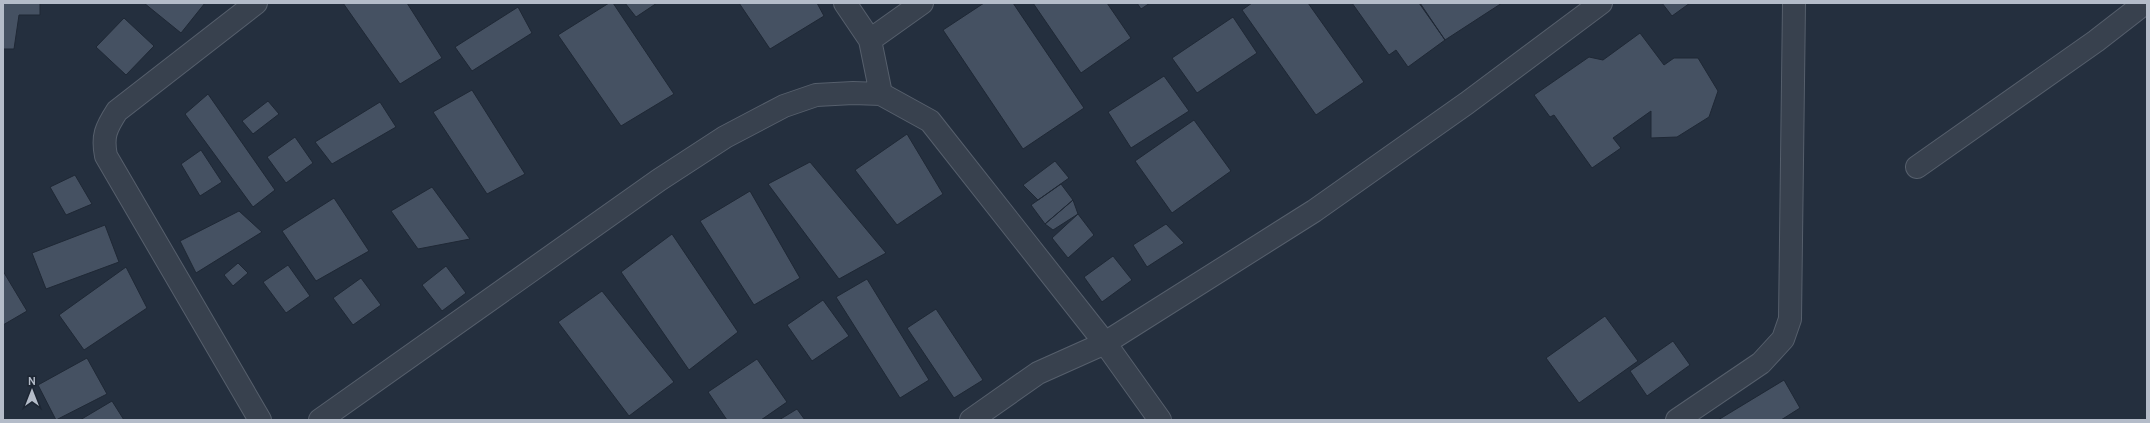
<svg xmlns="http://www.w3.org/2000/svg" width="2150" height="423" font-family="Cabin,sans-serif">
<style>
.building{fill:#455162;stroke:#1f2835}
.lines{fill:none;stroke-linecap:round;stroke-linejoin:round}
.street-casing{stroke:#565f6c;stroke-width:24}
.street{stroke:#38414e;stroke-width:22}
</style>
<rect width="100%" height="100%" fill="#242f3e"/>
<!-- building -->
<path class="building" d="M 3,3 L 40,3 L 40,15 L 19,15 L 14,49 L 3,49 Z
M 144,3 L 205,3 L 181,33 Z
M 343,3 L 407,3 L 442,58 L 400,84 Z
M 609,3 L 613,3 L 674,94 L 621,126 L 558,35 Z
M 625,3 L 657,3 L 636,17 Z
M 739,3 L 817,3 L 824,16 L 770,49 Z
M 984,3 L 1013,3 L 1084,108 L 1023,149 L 943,30 Z
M 1033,3 L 1107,3 L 1131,38 L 1081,73 Z
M 1137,3 L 1150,3 L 1141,9 Z
M 1252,3 L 1308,3 L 1364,82 L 1316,115 L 1242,10 Z
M 1352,3 L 1419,3 L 1445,40 L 1408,67 L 1396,50 L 1389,55 Z
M 1420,3 L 1502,3 L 1445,40 Z
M 1662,3 L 1690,3 L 1672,16 Z
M 518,7 L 532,33 L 472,71 L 455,47 Z
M 1233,17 L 1257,53 L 1197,93 L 1172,58 Z
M 124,18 L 154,46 L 126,75 L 96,47 Z
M 1640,33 L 1664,65 L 1674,58 L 1698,58 L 1718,91 L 1709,117 L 1677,137 L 1651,138 L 1651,111 L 1613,138 L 1621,148 L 1592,168 L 1554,115 L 1550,117 L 1534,95 L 1589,57 L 1603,60 Z
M 1164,76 L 1189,111 L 1131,148 L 1108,112 Z
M 472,90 L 525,174 L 487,194 L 433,112 Z
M 208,94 L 275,190 L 253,207 L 185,114 Z
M 268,101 L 279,114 L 253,134 L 242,121 Z
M 380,102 L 396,127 L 332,164 L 315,142 Z
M 1194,120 L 1231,171 L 1172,213 L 1135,161 Z
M 907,134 L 943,194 L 897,225 L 855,170 Z
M 295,137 L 313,163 L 286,183 L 267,157 Z
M 201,150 L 222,182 L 200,196 L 181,164 Z
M 1055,161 L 1069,178 L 1038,200 L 1023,185 Z
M 810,162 L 886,253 L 839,279 L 768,184 Z
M 75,175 L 92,204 L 66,215 L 50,187 Z
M 1061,184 L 1073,200 L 1045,224 L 1031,205 Z
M 432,187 L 470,239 L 418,249 L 391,211 Z
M 750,191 L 800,278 L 754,305 L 700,221 Z
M 334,198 L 369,251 L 316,281 L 282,231 Z
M 1073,200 L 1078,214 L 1053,230 L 1045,224 Z
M 239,211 L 262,232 L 196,273 L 180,241 Z
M 1078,214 L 1094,235 L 1068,258 L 1052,238 Z
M 1166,224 L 1184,243 L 1147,267 L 1133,245 Z
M 105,225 L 119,262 L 46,289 L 32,253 Z
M 672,234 L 738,332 L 689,370 L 621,272 Z
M 1113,256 L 1132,280 L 1102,302 L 1084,277 Z
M 238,263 L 248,273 L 233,286 L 224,275 Z
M 288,265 L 310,296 L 286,313 L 263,282 Z
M 446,266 L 466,293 L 442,311 L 422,285 Z
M 126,267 L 147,308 L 84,350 L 59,315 Z
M 3,271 L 27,311 L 3,325 Z
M 361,278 L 381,305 L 353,325 L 333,298 Z
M 867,279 L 929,380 L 900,398 L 836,297 Z
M 602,291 L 674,382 L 629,416 L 558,322 Z
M 823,300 L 849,336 L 812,361 L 787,325 Z
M 936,309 L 983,380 L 954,398 L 907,328 Z
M 1605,316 L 1638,361 L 1579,403 L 1546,358 Z
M 1673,341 L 1690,365 L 1647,396 L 1630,371 Z
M 87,358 L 107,394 L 56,420 L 38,385 Z
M 757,359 L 787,402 L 761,420 L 727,420 L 708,392 Z
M 1784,380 L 1800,408 L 1781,420 L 1718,420 Z
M 112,401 L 124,420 L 80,420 Z
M 797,409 L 805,420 L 779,420 Z"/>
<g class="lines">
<!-- street casing -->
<g class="street-casing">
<path id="street" d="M 256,3 L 117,111 C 106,128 102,136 106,156 L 260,420
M 845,3 L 870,40 L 881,94
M 870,40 L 922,3
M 1917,167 L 2096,41 L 2145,3
M 320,420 L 659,180 L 725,137 L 784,106 L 816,95 L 853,93 L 881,94 L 930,121 L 1105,343 L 1160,420
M 971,420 L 1038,373 L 1105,343 L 1314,211 L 1467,103 L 1601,3
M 1677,420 L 1761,363 L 1783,339 L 1790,319 L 1794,3"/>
</g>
<!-- street -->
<use href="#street" class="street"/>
</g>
<!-- border -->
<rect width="2150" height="423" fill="none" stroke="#b4bcc9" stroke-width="8"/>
<!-- north arrow -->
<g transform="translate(32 391)" stroke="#1d2633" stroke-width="3" paint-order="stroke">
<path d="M0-3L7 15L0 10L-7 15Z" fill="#b4bcc9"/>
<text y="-6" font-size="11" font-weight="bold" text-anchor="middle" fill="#b4bcc9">N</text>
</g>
</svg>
